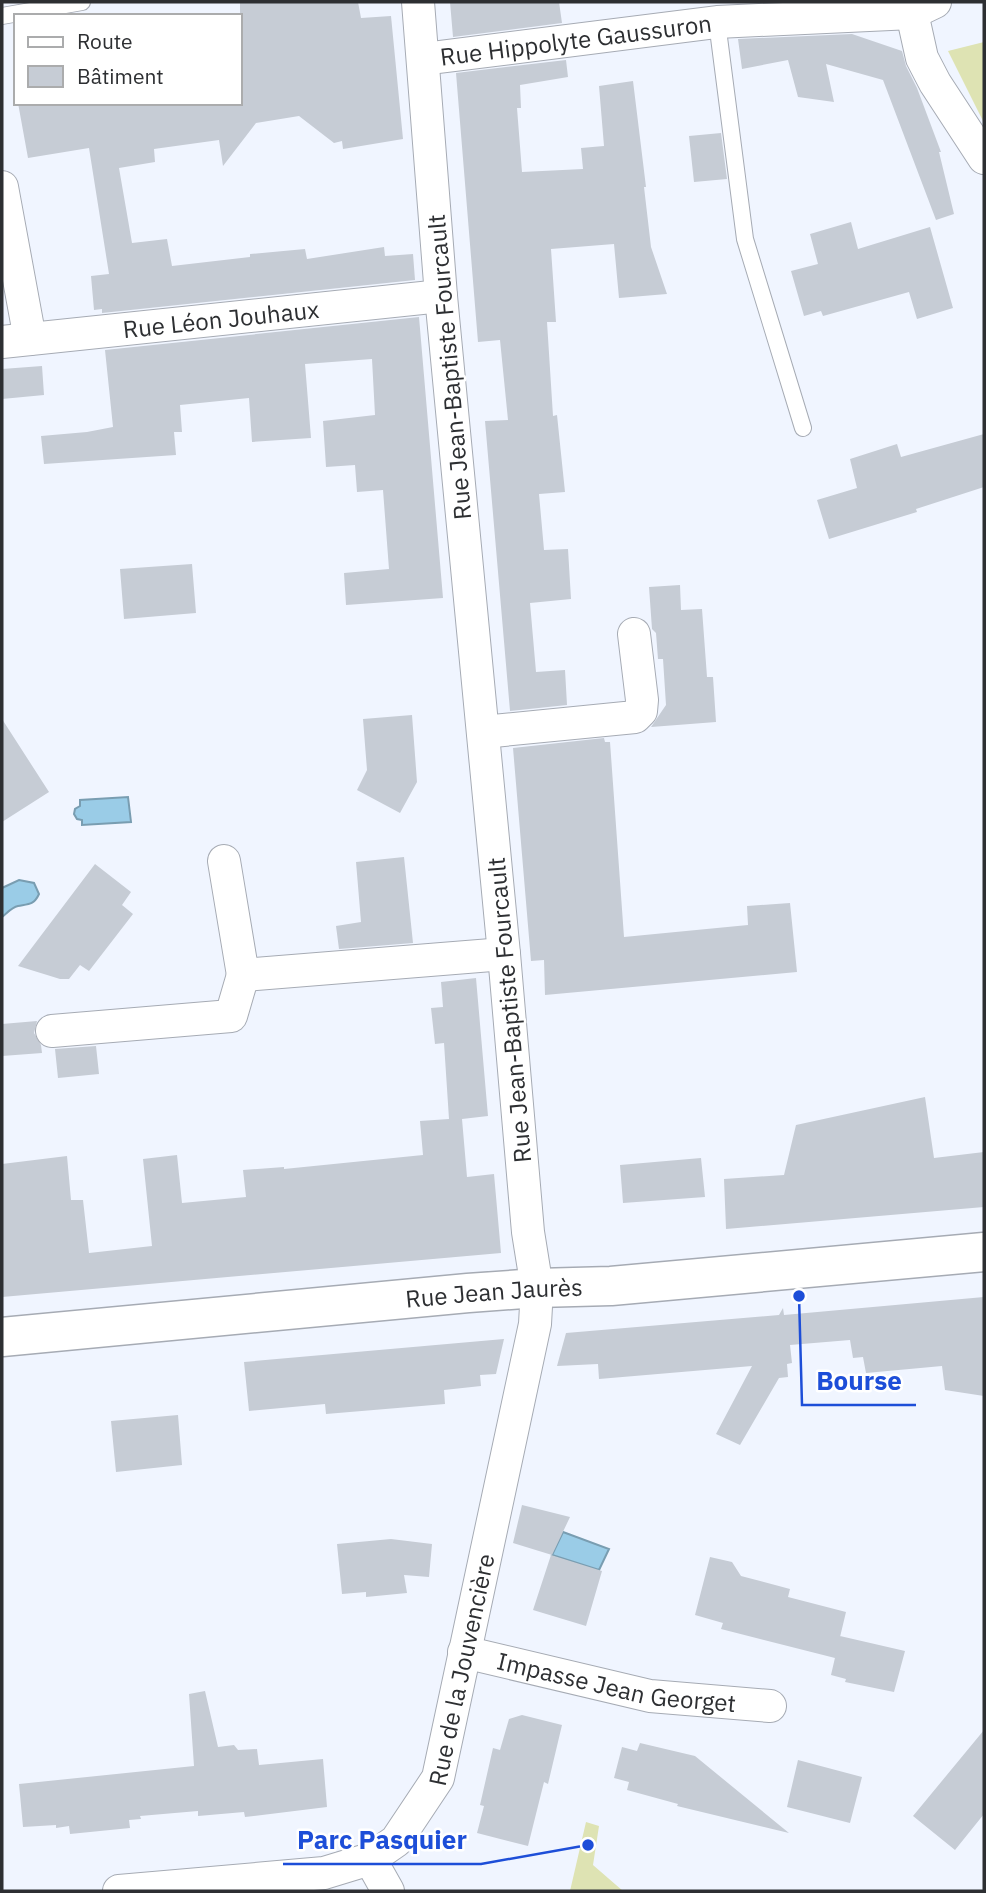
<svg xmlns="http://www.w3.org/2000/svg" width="986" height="1893" font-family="'IBM Plex Sans',sans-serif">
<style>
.green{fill:#dee3b3}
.water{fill:#9acce7;stroke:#799db1;stroke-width:2}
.building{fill:#c6ccd5}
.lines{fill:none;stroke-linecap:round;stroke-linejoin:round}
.lane-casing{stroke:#a6abb4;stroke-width:18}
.street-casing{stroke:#a6abb4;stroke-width:34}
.secondary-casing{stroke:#a6abb4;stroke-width:41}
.lane{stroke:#fff;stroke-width:16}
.street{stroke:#fff;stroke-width:32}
.secondary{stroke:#fff;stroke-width:38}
.labels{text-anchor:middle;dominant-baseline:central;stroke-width:5;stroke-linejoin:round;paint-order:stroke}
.street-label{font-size:24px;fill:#2d2f32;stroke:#fff}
.leader{fill:none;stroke:#1d4ed8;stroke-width:2.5}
.callout-dot{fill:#1d4ed8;stroke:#fff;stroke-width:2.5}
.callout-label{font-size:26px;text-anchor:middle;font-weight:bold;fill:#1d4ed8;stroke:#fff;stroke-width:5;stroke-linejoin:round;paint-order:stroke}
</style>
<rect width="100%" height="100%" fill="#f0f5ff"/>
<!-- green -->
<path class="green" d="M 984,42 L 984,123 L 948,51 Z
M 586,1822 L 599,1826 L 593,1865 L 623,1891 L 570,1891 Z"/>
<!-- water -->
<path class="water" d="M 128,797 L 131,822 L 82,825 L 82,820 L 77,819 L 74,814 L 75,809 L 80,806 L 80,800 Z
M 19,880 L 34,883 L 39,894 C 34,905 29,904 18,906 C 12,907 7,913 2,917 L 2,888 Z
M 563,1532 L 609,1549 L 599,1570 L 552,1555 Z"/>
<!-- building -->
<path class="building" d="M 240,2 L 358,2 L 361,18 L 391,16 L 403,139 L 343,149 L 342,141 L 334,143 L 299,116 L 256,123 L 223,166 L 219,140 L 154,149 L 155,162 L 119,168 L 132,243 L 167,239 L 172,266 L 250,257 L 250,254 L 305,249 L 307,259 L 384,247 L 385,256 L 413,254 L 415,280 L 102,313 L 102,309 L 94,310 L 91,276 L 109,274 L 89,148 L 28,158 L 18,103 L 240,103 Z
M 450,2 L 559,2 L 562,23 L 453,37 Z
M 852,34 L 902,51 L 906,66 L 917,88 L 941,152 L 939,152 L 954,214 L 936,220 L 883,80 L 826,64 L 834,102 L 798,97 L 788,60 L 742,69 L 738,39 Z
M 566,60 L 568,77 L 520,85 L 521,108 L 517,108 L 522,172 L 583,169 L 581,148 L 604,146 L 599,86 L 633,81 L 646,187 L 644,187 L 651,247 L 667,294 L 619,298 L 614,244 L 551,249 L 556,322 L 547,322 L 553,416 L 557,415 L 565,492 L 539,494 L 544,550 L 568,549 L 571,599 L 530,603 L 536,672 L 565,670 L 567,705 L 510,711 L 485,421 L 508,420 L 500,340 L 478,342 L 456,73 Z
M 721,133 L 727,179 L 694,182 L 689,136 Z
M 851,222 L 858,249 L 930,227 L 953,308 L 917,319 L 909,292 L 823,316 L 821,311 L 804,316 L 791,271 L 818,264 L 810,234 Z
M 419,317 L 443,598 L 346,605 L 344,573 L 389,569 L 383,490 L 357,492 L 355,465 L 326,467 L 323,421 L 375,415 L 372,359 L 305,364 L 311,438 L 252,442 L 249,398 L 180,405 L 182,432 L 174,432 L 176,455 L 44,464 L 41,436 L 87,432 L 113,427 L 105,350 Z
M 42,366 L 44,395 L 2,399 L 2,369 Z
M 984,434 L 984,487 L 916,509 L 917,512 L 829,539 L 817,500 L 857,488 L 850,459 L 897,444 L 901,457 Z
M 192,564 L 196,613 L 124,619 L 120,569 Z
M 680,585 L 681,610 L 702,609 L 707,677 L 713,677 L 716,722 L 651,727 L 666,705 L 663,659 L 658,659 L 656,633 L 652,629 L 649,587 Z
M 412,715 L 417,782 L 400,813 L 357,790 L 367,770 L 363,719 Z
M 2,719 L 49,792 L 2,822 Z
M 604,738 L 605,742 L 610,742 L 624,937 L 748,925 L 747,906 L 790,903 L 797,972 L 545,995 L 544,960 L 531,961 L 513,748 Z
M 404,857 L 413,943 L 339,949 L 336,926 L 361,922 L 356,862 Z
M 95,864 L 131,892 L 122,905 L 133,914 L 89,971 L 80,965 L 69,979 L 60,979 L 18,966 Z
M 476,978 L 488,1116 L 462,1119 L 467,1177 L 494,1174 L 501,1253 L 2,1297 L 2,1164 L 67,1156 L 71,1200 L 83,1200 L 89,1253 L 152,1246 L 143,1159 L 177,1155 L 182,1203 L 246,1197 L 243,1170 L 284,1167 L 284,1169 L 423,1155 L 420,1121 L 449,1119 L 444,1043 L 435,1044 L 431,1008 L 443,1007 L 441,982 Z
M 37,1021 L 34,1033 L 41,1045 L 42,1053 L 2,1056 L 2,1024 Z
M 96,1046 L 99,1074 L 58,1078 L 55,1049 Z
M 925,1097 L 934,1158 L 984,1152 L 984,1207 L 726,1229 L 724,1179 L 784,1175 L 796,1125 Z
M 701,1158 L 705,1197 L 623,1203 L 620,1165 Z
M 984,1297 L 984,1396 L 945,1390 L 942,1366 L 866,1373 L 863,1357 L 853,1358 L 850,1340 L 790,1345 L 792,1363 L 787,1364 L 788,1377 L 779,1378 L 740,1445 L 716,1434 L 752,1366 L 599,1379 L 598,1364 L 557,1366 L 566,1333 L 779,1315 L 783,1308 L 784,1315 Z
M 504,1339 L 496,1374 L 480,1375 L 481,1386 L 444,1390 L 445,1404 L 326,1414 L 325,1404 L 249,1411 L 244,1362 Z
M 178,1415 L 182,1465 L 116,1472 L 111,1421 Z
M 522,1505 L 570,1517 L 552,1555 L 513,1543 Z
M 391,1539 L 432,1544 L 429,1577 L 404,1575 L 407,1593 L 366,1597 L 366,1592 L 342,1594 L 337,1544 Z
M 551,1555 L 602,1571 L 586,1626 L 533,1610 Z
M 710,1557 L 732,1562 L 741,1576 L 790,1589 L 788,1597 L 846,1612 L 835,1658 L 721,1629 L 723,1623 L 695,1615 Z
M 840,1636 L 905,1651 L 894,1692 L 845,1682 L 846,1679 L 831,1675 Z
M 205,1691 L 218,1747 L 234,1745 L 238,1750 L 257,1749 L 259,1765 L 323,1759 L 327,1807 L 245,1817 L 244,1812 L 198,1816 L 198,1811 L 140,1816 L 141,1819 L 129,1820 L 130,1828 L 70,1834 L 69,1826 L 56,1828 L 56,1825 L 23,1827 L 19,1784 L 194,1766 L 189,1694 Z
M 522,1715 L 562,1725 L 548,1784 L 544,1782 L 528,1846 L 477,1833 L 484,1806 L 480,1805 L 493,1748 L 500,1750 L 509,1719 Z
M 984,1730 L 984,1814 L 955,1850 L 913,1816 Z
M 640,1743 L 695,1756 L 789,1833 L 677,1806 L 678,1804 L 627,1790 L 629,1782 L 614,1778 L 622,1747 L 637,1751 Z
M 798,1760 L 862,1777 L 850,1823 L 787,1807 Z"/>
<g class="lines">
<!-- lane casing -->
<g class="lane-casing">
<path id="lane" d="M 2,16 L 82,2
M 717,22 L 745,239 L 803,428"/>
</g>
<!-- street casing -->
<g class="street-casing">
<g id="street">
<path d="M 912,13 L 922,58 L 935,83 L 984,158"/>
<path id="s1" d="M 423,59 L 717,22 L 912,13 L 935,2"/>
<path d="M 2,187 L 30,339"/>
<path id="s2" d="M 2,342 L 441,296"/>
<path d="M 483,732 L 635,717 L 641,711 L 642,700 L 634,634"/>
<path d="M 224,861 L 243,975 L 504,954"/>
<path d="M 52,1031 L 231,1016 L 243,975"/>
<path id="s3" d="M 464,1652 L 650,1696 L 770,1706"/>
<path d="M 370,1859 L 388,1891"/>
<path id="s4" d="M 119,1891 L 324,1873 L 370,1859 L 396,1841 L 438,1778 L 535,1324 L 537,1288 L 528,1232 L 504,954 L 441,296 L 418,2"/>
</g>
</g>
<!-- secondary casing -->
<g class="secondary-casing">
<g id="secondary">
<path id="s5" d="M 2,1337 L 468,1293 L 537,1288 L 611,1286 L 984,1252"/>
</g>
</g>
<!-- lane -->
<use href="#lane" class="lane"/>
<!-- street -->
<use href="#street" class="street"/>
<!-- secondary -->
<use href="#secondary" class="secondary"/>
</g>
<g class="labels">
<!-- street labels -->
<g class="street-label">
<text stroke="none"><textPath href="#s1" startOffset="154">Rue Hippolyte Gaussuron</textPath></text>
<text stroke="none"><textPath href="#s2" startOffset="220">Rue Léon Jouhaux</textPath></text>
<text transform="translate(449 367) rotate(-95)">Rue Jean-Baptiste Fourcault</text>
<text transform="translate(509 1010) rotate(-95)">Rue Jean-Baptiste Fourcault</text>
<text stroke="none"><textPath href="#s5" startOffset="494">Rue Jean Jaurès</textPath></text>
<text stroke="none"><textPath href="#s4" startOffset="472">Rue de la Jouvencière</textPath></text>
<text stroke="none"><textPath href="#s3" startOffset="156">Impasse Jean Georget</textPath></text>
</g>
</g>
<!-- callouts -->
<path class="leader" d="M799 1296L802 1405H916M588 1845L481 1864H283"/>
<g class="callout-dot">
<circle cx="799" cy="1296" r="7"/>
<circle cx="588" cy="1845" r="7"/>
</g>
<g class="callout-label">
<text x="859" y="1390">Bourse</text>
<text x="382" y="1849">Parc Pasquier</text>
</g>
<!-- border -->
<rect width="986" height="1893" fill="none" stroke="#2d2f32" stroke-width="7"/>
<!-- legend -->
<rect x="14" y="14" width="228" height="91" fill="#ffffff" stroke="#abacad" stroke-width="2"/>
<rect x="28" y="37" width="35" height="10" fill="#ffffff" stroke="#abacad" stroke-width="2"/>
<text x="77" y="49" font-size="21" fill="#2d2f32">Route</text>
<rect x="28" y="66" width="35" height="21" fill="#c6ccd5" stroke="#abacad" stroke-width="2"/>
<text x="77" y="84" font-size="21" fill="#2d2f32">Bâtiment</text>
</svg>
